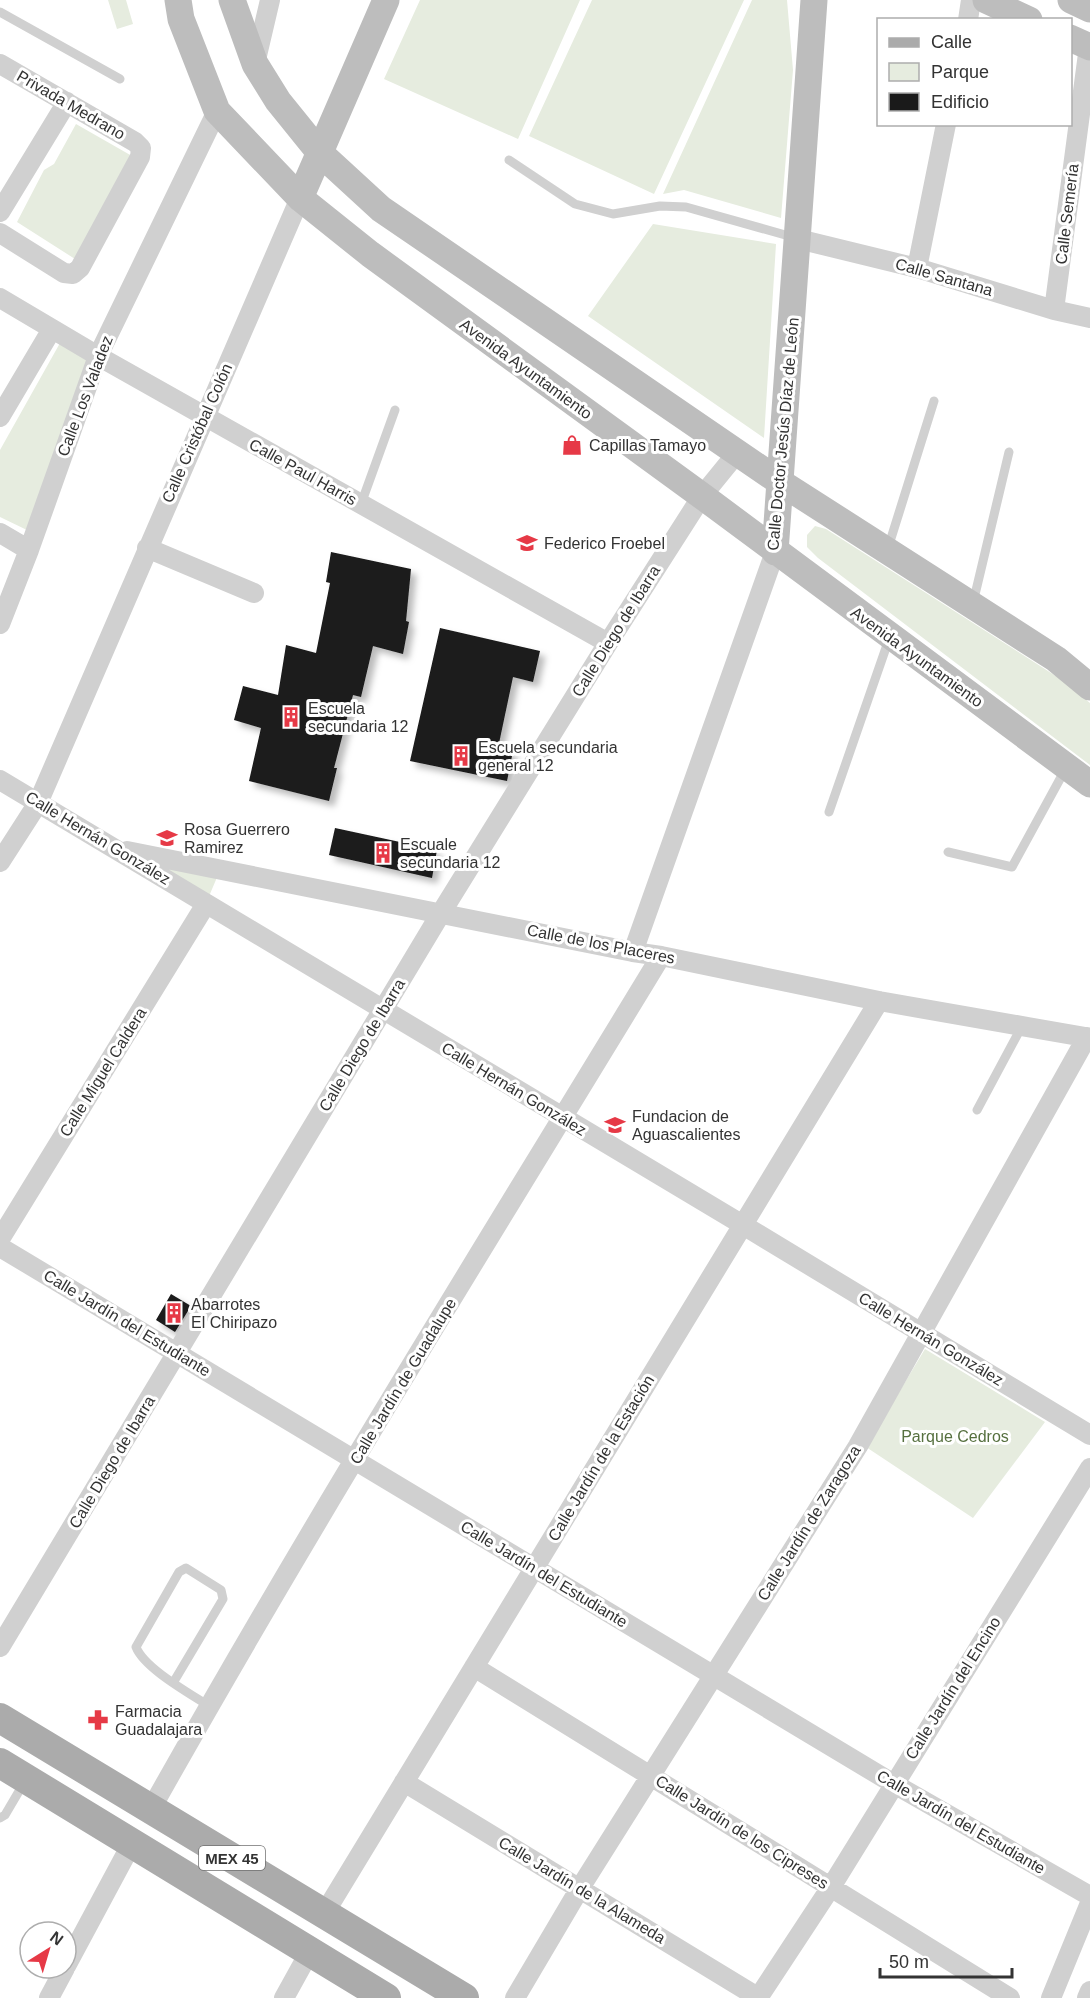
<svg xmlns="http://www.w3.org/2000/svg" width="1090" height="1998" font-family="Helvetica,sans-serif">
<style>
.green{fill:#e6ecdf}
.building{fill:#1a1a1a;filter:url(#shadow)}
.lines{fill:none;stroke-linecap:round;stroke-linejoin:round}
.lane{stroke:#d0d0d0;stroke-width:9}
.street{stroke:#d0d0d0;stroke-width:20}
.secondary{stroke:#bdbdbd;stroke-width:27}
.primary{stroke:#ababab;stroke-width:30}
.labels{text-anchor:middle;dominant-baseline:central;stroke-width:6;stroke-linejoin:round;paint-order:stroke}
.shield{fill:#fff;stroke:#707070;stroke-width:1.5}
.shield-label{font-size:15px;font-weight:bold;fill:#333}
.street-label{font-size:16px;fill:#333;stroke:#fff}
.poi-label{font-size:16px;fill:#333;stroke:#fff;text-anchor:start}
.park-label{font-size:16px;fill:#56703f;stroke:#fff}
</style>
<defs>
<filter id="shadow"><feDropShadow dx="5.5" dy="5.5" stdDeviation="3" flood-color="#0004"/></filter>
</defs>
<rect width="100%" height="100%" fill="#fff"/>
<!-- green -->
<path class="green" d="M 108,0 L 126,0 L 133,24 L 117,29 Z
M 420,0 L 580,0 L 518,139 L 384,79 Z
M 592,0 L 744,0 L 654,194 L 529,136 Z
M 752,0 L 787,0 L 793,70 L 781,218 L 684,190 L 663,194 Z
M 76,124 L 132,156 L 75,259 L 17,222 L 44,170 L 54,164 Z
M 653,224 L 776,244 L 764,438 L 588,316 Z
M 60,343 L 93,359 L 29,531 L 0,517 L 0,450 Z
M 815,526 L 826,529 L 1062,680 L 1090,703 L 1090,765 L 818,558 L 807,547 L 807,535 Z
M 123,851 L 218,875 L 207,901 Z
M 925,1349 L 1045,1422 L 973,1518 L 866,1447 Z"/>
<!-- building -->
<path class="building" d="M 331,552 L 411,569 L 406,621 L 409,622 L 403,654 L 373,646 L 361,697 L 353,695 L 334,768 L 337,768 L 329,801 L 249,781 L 261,728 L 234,720 L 243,686 L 278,695 L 286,645 L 316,653 L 330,583 L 326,582 Z
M 440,628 L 540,651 L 533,682 L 513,677 L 498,748 L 513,751 L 507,781 L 410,761 Z
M 335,828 L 437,850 L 432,878 L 329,855 Z
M 171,1294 L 191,1306 L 175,1332 L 156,1320 Z"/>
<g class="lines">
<!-- lane -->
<path class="lane" d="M 0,12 L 120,79
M 509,160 L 575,204 L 613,214 L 660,206 L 686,207 L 796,238
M 361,504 L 395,410
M 888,548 L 934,401
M 973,603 L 1009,452
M 829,812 L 889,639
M 948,852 L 1012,867 L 1066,768
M 977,1110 L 1022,1026
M 173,1683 L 223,1599 L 221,1590 L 186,1568 L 179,1572 L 136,1647 C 144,1668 189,1693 209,1706
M 0,1818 L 5,1815 L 25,1781"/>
<!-- street -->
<path class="street" d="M 968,20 L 971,0
M 0,64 L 135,142 L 141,148 L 140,157 L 80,268 L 73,274 L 64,273 L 0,233
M 255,64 L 270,0
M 0,212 L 67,102
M 798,239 L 917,268 L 1054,310 L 1090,318
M 917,268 L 946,124
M 0,298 L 98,356 L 608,643
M 1054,310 L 1089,46
M 0,417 L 52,329
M 0,533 L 29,550
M 147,548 L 254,593
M 0,624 L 29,550 L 98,356 L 217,111
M 0,780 L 743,1225 L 1090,1435
M 127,851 L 633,952 L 661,956 L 879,1001 L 1090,1038
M 0,862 L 38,803 L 300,198
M 633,952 L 775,552
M 0,1239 L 206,904
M 0,1247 L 894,1784 L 1090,1896
M 0,1647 L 441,913 L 608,643 L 702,496 L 737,453
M 474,1667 L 1010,1998
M 404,1782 L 759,1998
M 151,1809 C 313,1520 489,1239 661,956
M 324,1914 L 879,1001
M 66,1966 L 132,1843
M 49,1998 L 65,1968
M 284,1998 L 310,1951
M 515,1998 L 580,1888 L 858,1446 L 1087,1037
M 758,1998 L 831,1887 L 1090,1468
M 1051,1998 L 1090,1903
M 1087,1998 L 1090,1991"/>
<!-- secondary -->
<path class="secondary" d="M 178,0 L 181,19 L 217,111 L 300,198 L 370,254 L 702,496 L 1090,784
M 232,0 L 255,64 L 278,101 L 320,153 L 381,209 L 780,482 L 1056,659 L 1090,687
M 986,0 L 1029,20
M 1071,0 L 1090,9
M 1070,38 L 1090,47
M 300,198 L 386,0
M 775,552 L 814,0"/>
<!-- primary -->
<path class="primary" d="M 0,1718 L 464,1998
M 0,1763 L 386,1998"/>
</g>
<!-- icons -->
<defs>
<g id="shop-bare" transform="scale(1.62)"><path d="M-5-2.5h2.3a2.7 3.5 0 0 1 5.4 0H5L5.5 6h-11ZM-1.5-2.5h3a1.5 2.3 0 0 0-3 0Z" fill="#e63946" stroke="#fff" stroke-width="2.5" paint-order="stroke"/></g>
<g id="school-bare" transform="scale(1.62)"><path d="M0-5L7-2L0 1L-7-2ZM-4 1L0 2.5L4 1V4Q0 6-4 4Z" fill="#e63946" stroke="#fff" stroke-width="2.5" paint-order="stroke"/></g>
<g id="building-bare" transform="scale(1.62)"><path d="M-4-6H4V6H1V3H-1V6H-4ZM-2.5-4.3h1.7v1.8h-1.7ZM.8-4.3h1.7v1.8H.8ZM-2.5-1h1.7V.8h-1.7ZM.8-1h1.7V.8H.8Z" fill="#e63946" stroke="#fff" stroke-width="2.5" paint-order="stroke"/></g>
<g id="pharmacy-bare" transform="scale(1.62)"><path d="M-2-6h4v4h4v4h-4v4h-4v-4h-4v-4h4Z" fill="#e63946" stroke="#fff" stroke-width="2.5" paint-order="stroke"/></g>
</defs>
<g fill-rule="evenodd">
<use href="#shop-bare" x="572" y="445"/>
<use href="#school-bare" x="527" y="543"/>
<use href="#building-bare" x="291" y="717"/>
<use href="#building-bare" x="461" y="756"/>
<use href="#school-bare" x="167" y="838"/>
<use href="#building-bare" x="383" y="853"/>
<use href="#school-bare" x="615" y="1125"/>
<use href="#building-bare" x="174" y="1313"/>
<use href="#pharmacy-bare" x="98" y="1720"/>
</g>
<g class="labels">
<!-- shield labels -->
<rect class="shield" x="199" y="1846" width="66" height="24" rx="4.5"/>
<g class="shield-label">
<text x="232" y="1858">MEX 45</text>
</g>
<!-- street labels -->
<g class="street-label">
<text transform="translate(71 105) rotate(30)">Privada Medrano</text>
<text transform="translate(1067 214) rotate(-83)">Calle Semería</text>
<text transform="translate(944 277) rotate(16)">Calle Santana</text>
<text transform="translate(526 369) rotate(36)">Avenida Ayuntamiento</text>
<text transform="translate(85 396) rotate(-69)">Calle Los Valadez</text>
<text transform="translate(197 433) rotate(-66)">Calle Cristóbal Colón</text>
<text transform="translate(783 434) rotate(-85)">Calle Doctor Jesús Díaz de León</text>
<text transform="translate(303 472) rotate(29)">Calle Paul Harris</text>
<text transform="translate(616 631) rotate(-58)">Calle Diego de Ibarra</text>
<text transform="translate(917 657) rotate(36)">Avenida Ayuntamiento</text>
<text transform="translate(98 838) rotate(31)">Calle Hernán González</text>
<text transform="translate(601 944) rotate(11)">Calle de los Placeres</text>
<text transform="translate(362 1045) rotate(-59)">Calle Diego de Ibarra</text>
<text transform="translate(103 1072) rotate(-58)">Calle Miguel Caldera</text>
<text transform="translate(514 1089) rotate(31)">Calle Hernán González</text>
<text transform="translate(127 1323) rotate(31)">Calle Jardín del Estudiante</text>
<text transform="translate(931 1339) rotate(31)">Calle Hernán González</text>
<text transform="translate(403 1381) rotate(-59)">Calle Jardín de Guadalupe</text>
<text transform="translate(601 1458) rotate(-59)">Calle Jardín de la Estación</text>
<text transform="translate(112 1462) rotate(-59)">Calle Diego de Ibarra</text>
<text transform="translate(809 1523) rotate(-58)">Calle Jardín de Zaragoza</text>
<text transform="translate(544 1574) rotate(31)">Calle Jardín del Estudiante</text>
<text transform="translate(953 1688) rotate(-58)">Calle Jardín del Encino</text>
<text transform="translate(961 1822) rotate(30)">Calle Jardín del Estudiante</text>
<text transform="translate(742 1832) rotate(32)">Calle Jardín de los Cipreses</text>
<text transform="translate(582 1890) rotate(31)">Calle Jardín de la Alameda</text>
</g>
<!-- poi labels -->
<g class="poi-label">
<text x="589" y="445">Capillas Tamayo</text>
<text x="544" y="543">Federico Froebel</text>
<text x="308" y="708">Escuela<tspan x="308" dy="18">secundaria 12</tspan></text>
<text x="478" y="747">Escuela secundaria<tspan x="478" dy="18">general 12</tspan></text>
<text x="184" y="829">Rosa Guerrero<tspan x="184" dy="18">Ramirez</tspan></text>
<text x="400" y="844">Escuale<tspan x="400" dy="18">secundaria 12</tspan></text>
<text x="632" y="1116">Fundacion de<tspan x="632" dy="18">Aguascalientes</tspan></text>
<text x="191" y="1304">Abarrotes<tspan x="191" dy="18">El Chiripazo</tspan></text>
<text x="115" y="1711">Farmacia<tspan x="115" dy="18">Guadalajara</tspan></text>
</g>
<!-- park labels -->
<g class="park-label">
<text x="955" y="1436">Parque Cedros</text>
</g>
</g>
<!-- legend -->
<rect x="877" y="18" width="195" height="108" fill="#ffffff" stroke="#adadad" stroke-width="1.5"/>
<rect x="889" y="38" width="30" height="9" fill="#ababab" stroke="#adadad" stroke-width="1.5"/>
<text x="931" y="48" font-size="18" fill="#333333">Calle</text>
<rect x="889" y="63" width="30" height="18" fill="#e6ecdf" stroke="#adadad" stroke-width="1.5"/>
<text x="931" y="78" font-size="18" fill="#333333">Parque</text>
<rect x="889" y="93" width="30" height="18" fill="#1a1a1a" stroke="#adadad" stroke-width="1.5"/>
<text x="931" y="108" font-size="18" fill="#333333">Edificio</text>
<!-- north arrow -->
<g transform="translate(48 1950) rotate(37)"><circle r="28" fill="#ffffff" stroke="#adadad" stroke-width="1.5"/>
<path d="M0-4.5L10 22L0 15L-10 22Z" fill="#e63946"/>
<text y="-9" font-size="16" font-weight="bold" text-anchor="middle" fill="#333333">N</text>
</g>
<!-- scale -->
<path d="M880 1968v9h132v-9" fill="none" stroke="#333333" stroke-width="3"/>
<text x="889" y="1968" font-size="18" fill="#333333" stroke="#ffffff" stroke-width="4.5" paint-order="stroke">50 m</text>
</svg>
